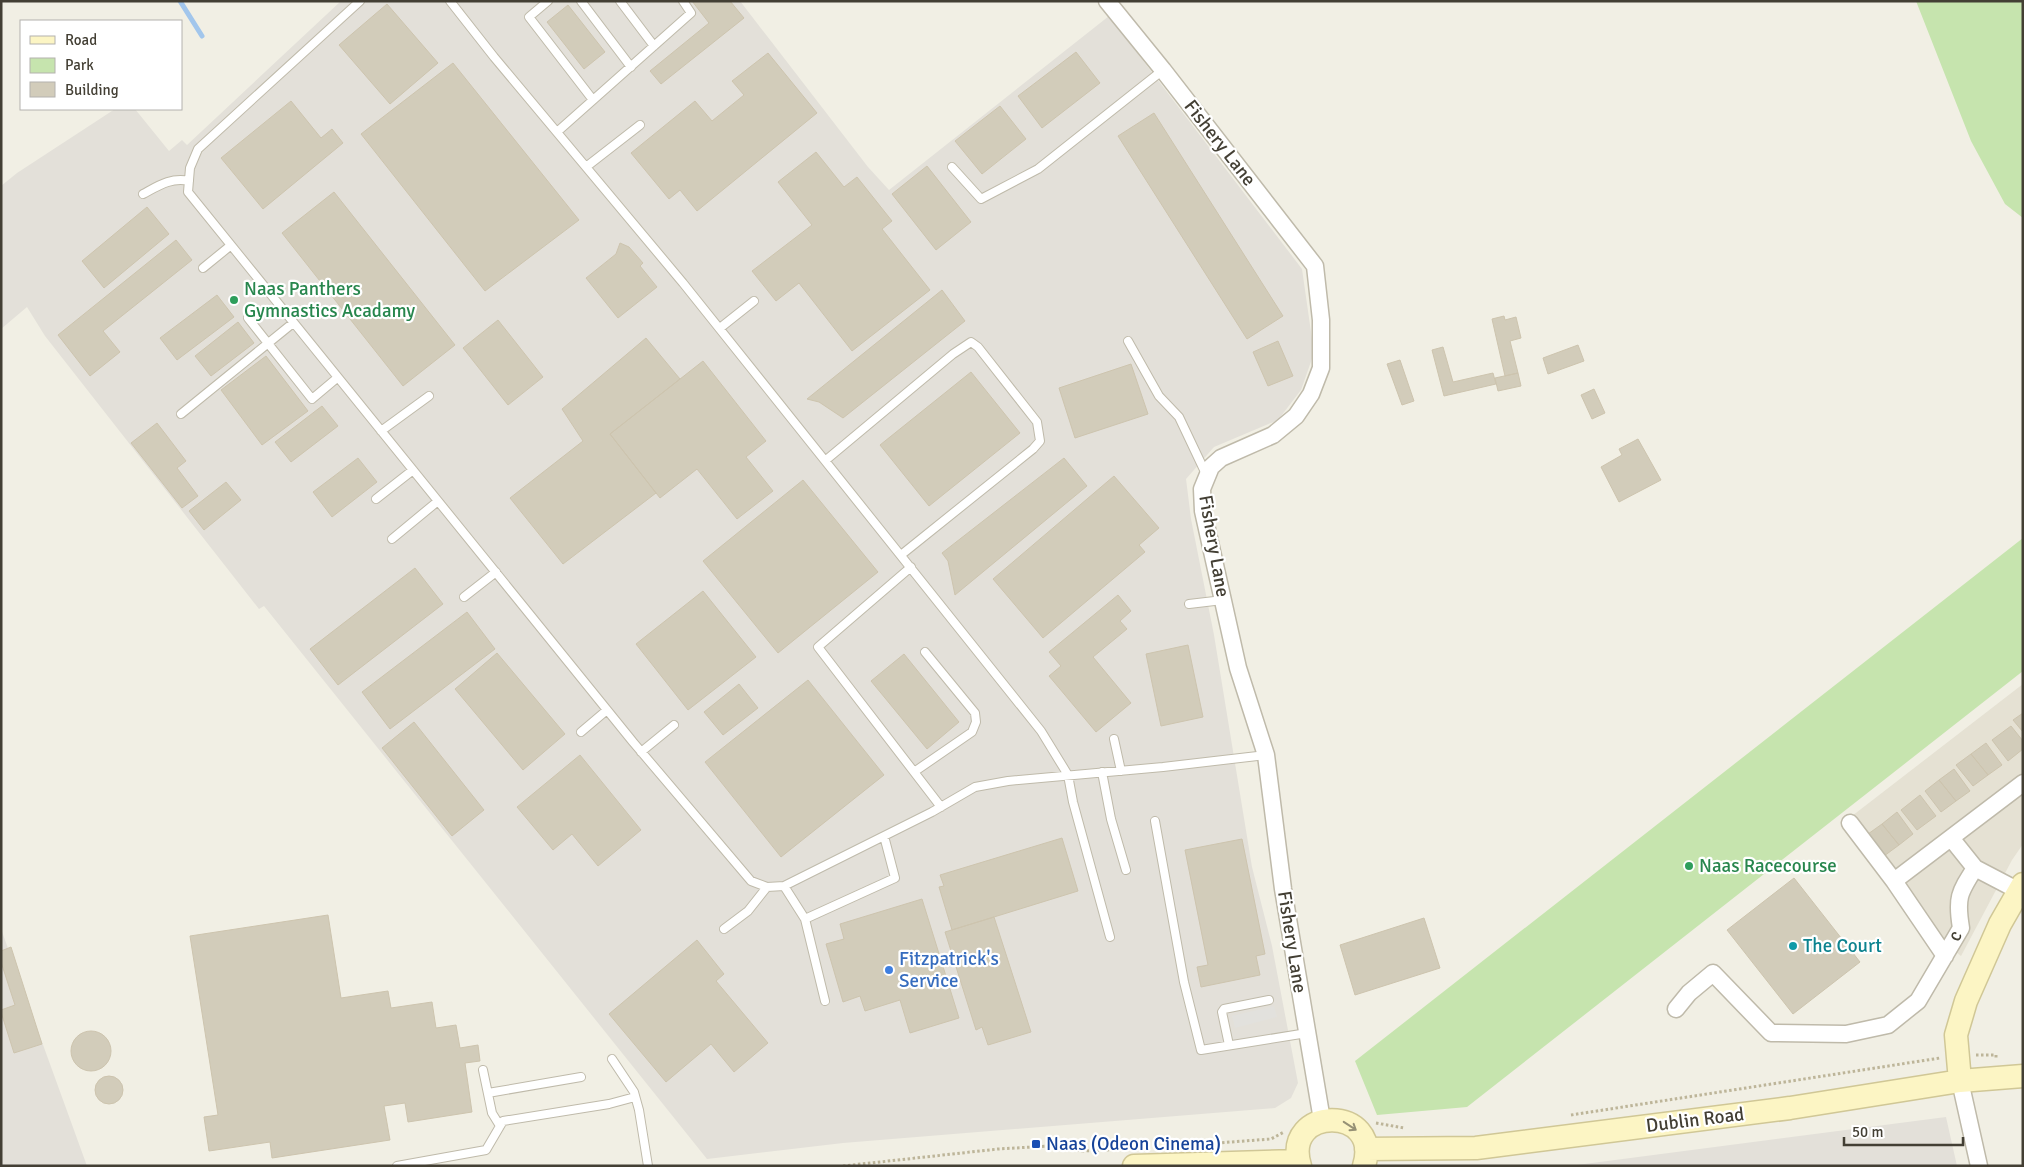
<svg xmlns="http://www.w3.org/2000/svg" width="2024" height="1167" font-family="Signika,sans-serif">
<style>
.residential{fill:#e5e1d3}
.industrial{fill:#e3e0d9}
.green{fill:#c6e4ae}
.parking{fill:#e2e1dd}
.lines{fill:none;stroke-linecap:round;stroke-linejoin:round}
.stream{stroke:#a2c6ec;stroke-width:5}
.building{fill:#d2ccba;stroke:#cdc4ae}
.lane-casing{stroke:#bfbaaa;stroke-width:10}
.street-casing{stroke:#bfbaaa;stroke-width:19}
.secondary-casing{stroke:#d0c796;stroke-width:25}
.path{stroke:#bdb599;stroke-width:3;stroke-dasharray:2.5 2.5;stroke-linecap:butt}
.lane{stroke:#fff;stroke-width:8}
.street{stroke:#fff;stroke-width:16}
.secondary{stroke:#fcf5c4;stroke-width:22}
.oneway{stroke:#969175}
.leisure-dot{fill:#2e9e5b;stroke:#fff;stroke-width:2}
.culture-dot{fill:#0f9aa8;stroke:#fff;stroke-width:2}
.shop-dot{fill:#3f7fe0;stroke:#fff;stroke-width:2}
.transit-dot{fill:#1a4fb4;stroke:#fff;stroke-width:2}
.labels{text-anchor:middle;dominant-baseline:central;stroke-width:4.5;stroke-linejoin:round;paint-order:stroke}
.street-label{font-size:19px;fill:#433f34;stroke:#fff}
.leisure-label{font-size:19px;fill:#27864d;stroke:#fff;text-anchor:start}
.culture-label{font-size:19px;fill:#0d838f;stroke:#fff;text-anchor:start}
.shop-label{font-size:19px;fill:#366cbe;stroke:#fff;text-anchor:start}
.transit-label{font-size:19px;fill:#164399;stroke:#fff;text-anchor:start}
</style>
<rect width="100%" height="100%" fill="#f1efe4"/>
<!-- residential -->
<path class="residential" d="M 2023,684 L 2023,844 L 2012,860 L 1961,956 L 1945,943 L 1852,816 Z"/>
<!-- industrial -->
<path class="industrial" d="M 341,1 L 740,1 L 868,167 L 889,190 L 1109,16 L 1302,269 L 1314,353 L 1301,390 L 1278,420 L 1214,447 L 1186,479 L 1191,519 L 1214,635 L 1252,867 L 1272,946 L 1298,1083 L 1291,1098 L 1275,1108 L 843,1143 L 707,1159 L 264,606 L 259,609 L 45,336 L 27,307 L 1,329 L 1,186 L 17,173 L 115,109 L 135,109 L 169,151 L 182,140 L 187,145 Z
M 1,929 L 87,1166 L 1,1166 Z
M 1946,1117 L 1957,1166 L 1569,1166 Z"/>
<!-- green -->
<path class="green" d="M 1916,1 L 2023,1 L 2023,218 L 2005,204 L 1971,141 Z
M 2023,538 L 2023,671 L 1467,1107 L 1377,1115 L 1355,1061 Z"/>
<!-- parking -->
<path class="parking" d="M 1274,1006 L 1277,1017 L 1235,1028 L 1232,1016 Z"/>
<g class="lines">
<!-- stream -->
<path class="stream" d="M 180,1 L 202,36"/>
</g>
<!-- building -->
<path class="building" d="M 692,1 L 730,1 L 744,18 L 661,84 L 650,71 L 709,23 Z
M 387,4 L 438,63 L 390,104 L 339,45 Z
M 568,5 L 605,52 L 584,69 L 547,22 Z
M 1076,52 L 1100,83 L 1042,128 L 1018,96 Z
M 768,53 L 817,113 L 697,211 L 680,190 L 669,199 L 631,153 L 695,101 L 712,121 L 744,95 L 732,81 Z
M 453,63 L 579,220 L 485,291 L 361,134 Z
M 291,101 L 321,138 L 332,129 L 343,143 L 263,209 L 221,158 Z
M 1000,106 L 1026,139 L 982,174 L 955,141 Z
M 1154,113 L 1283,316 L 1247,339 L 1118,136 Z
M 816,152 L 844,187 L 857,177 L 892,221 L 882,229 L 930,290 L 852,351 L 799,283 L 776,301 L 752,271 L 812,225 L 778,182 Z
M 927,166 L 971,222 L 936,250 L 892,194 Z
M 334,192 L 455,345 L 403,386 L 282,233 Z
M 147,207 L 169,234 L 104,288 L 82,261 Z
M 176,240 L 192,260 L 103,331 L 120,352 L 90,376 L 58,335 Z
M 620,243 L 629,247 L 643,263 L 640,266 L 657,287 L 618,318 L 586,278 L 616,254 Z
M 942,290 L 965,321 L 843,418 L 819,402 L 807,399 Z
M 217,295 L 234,317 L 177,360 L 160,338 Z
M 1504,316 L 1505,320 L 1516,317 L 1521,338 L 1510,341 L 1518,373 L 1505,376 L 1492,319 Z
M 498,320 L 543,377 L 508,405 L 463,348 Z
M 238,322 L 254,343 L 211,376 L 195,356 Z
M 646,338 L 680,379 L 610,434 L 656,493 L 563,564 L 510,498 L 583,441 L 562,409 Z
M 1278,341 L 1293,376 L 1268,386 L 1253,352 Z
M 1578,345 L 1584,361 L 1548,374 L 1543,358 Z
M 1443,347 L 1453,382 L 1493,373 L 1496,384 L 1444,396 L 1432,350 Z
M 266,356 L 308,411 L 262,445 L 221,390 Z
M 1400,360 L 1414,401 L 1402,405 L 1387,364 Z
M 703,361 L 766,441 L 746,457 L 773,491 L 737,519 L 697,469 L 660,498 L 610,434 Z
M 1131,364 L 1148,414 L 1075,438 L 1059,388 Z
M 971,372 L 1020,433 L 929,506 L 880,445 Z
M 1518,373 L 1521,386 L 1498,391 L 1495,378 Z
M 1594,389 L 1605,413 L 1592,419 L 1581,395 Z
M 322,406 L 338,426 L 291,462 L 275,442 Z
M 157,423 L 186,461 L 177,468 L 198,496 L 182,508 L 131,443 Z
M 1638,439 L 1661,480 L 1619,502 L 1601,467 L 1622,455 L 1619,449 Z
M 358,458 L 377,482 L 332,517 L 313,492 Z
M 1064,458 L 1087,486 L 955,595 L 948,561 L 942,553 Z
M 1114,476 L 1159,528 L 1139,545 L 1145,552 L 1043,638 L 993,579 Z
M 803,480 L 878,572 L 778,653 L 703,561 Z
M 226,482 L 241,500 L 204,530 L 189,511 Z
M 415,568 L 443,604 L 338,685 L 310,649 Z
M 703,591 L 756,657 L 688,710 L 636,644 Z
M 1118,595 L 1131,611 L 1120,621 L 1127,629 L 1093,657 L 1131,703 L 1096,732 L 1049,676 L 1061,666 L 1049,652 Z
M 467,612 L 495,649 L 390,729 L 362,692 Z
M 1188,645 L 1203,717 L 1161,726 L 1146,654 Z
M 497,653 L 565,734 L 523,770 L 455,689 Z
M 904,654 L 959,722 L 927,749 L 871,681 Z
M 808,680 L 884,775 L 781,857 L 705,762 Z
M 739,684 L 758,708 L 723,735 L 704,712 Z
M 2023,713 L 2023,732 L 2013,720 Z
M 414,722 L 484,810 L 452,836 L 382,748 Z
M 2011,726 L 2023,741 L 2023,749 L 2008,761 L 1992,740 Z
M 1986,743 L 2002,765 L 1988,775 L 1971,754 Z
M 1971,754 L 1988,775 L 1973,786 L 1956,765 Z
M 580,755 L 641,830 L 598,866 L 572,834 L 553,850 L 517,807 Z
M 1954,769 L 1970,791 L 1956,801 L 1939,780 Z
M 1939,780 L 1956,801 L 1941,812 L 1925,791 Z
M 1920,795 L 1936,816 L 1917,830 L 1901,810 Z
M 1897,812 L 1913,834 L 1899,845 L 1882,824 Z
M 1882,824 L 1899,845 L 1884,856 L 1868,834 Z
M 1062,838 L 1078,891 L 952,930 L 939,887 L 944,886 L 940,875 Z
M 1242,839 L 1265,954 L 1256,956 L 1260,975 L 1201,987 L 1197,967 L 1208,965 L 1185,850 Z
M 1794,878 L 1860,962 L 1793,1014 L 1727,930 Z
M 922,899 L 959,1018 L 910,1033 L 900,1000 L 865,1011 L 860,996 L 843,1002 L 826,944 L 844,939 L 840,924 Z
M 328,915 L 341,998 L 388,991 L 391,1008 L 432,1002 L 436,1028 L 456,1025 L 460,1048 L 478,1045 L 480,1061 L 465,1063 L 472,1112 L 408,1122 L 405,1103 L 384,1106 L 390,1140 L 272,1158 L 270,1142 L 209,1151 L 204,1117 L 218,1115 L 190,936 Z
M 994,917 L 1031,1032 L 988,1045 L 982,1027 L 976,1030 L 945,932 Z
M 1424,918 L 1440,968 L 1355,995 L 1340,945 Z
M 697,940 L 724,974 L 716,981 L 768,1043 L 734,1072 L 711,1044 L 666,1082 L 609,1014 Z
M 11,947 L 42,1044 L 14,1053 L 1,1012 L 1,1010 L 15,1005 L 1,962 L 1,951 Z
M71 1051a20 20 0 1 1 40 0a20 20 0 1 1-40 0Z
M95 1090a14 14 0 1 1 28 0a14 14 0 1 1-28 0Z"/>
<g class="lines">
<!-- lane casing -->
<g class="lane-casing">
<path id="lane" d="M 360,1 L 198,149 L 190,168 L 188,192 L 633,742 L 751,881 L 767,887 L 784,886 L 932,812 L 975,787 L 1008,781 L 1163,767 L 1266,755
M 450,1 L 494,57 L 683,283 L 1041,731 L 1068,775 L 1073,802 L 1110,937
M 548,1 L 529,17 L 593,100
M 581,1 L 631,67
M 620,1 L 654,46
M 557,132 L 691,13 L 683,1
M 586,167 L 640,125
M 952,167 L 981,199 L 1038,169 L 1163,70
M 143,194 C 158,186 171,177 189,181
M 203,268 L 230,246
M 248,318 L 312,399 L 337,378
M 720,328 L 754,301
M 1128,341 L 1159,396 L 1179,417 L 1206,474
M 181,414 L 293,323
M 381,431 L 429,396
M 826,460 L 953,354 L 971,342 L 978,347 L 1037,422 L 1040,441 L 1033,449 L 901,555
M 376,499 L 413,470
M 392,539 L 438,501
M 911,567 L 818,647 L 941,807
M 464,597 L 496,572
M 1189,604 L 1223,600
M 581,732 L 607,710
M 1114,739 L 1121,771
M 641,752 L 674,725
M 914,772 L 972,732 L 976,722 L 975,713 L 925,652
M 1102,772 L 1111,819 L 1126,870
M 1155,821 L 1184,982 L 1201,1050 L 1307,1033
M 784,886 L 805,919 L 895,878 L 884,836
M 805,919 L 825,1001
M 724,929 L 748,911 L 767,887
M 1229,1045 L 1222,1012 L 1224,1009 L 1269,1000
M 612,1059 L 634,1092 L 639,1110 L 648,1166
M 483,1070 L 492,1113 L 500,1126
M 488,1093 L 581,1077
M 397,1166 L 486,1150 L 503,1121 L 609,1104 L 635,1097"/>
</g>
<!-- street casing -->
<g class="street-casing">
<path id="street" d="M 1107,1 L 1163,70 L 1315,266 L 1321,320 L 1321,368 L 1311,394 L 1296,416 L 1273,435 L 1221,458 L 1211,467 L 1202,489 L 1203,511 L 1238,668 L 1266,755 L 1283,889 L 1322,1120
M 1850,823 L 1894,881 L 1945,956
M 1951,838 L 1975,868 L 2019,891
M 1894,881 L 2023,783
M 1676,1009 L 1689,993 L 1713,973 L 1771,1033 L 1846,1034 L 1888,1025 L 1918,1001 L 1961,928 C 1956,898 1959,893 1975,868
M 1960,1081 L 1979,1166"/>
</g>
<!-- secondary casing -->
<g class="secondary-casing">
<path id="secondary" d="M 1960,1081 L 1956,1035 L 1966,1001 L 2000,924 L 2023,884
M 1366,1149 L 1476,1148 L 1790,1108 L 1960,1081 L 2023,1076
M 1134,1166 L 1298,1161
M 1300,1166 C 1281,1105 1383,1105 1364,1166"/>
</g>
<!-- path -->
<path class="path" d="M 1976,1055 L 1996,1055 L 1996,1058
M 1571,1115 L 1940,1058
M 1376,1123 L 1404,1128
M 1217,1143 L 1271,1139 L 1284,1132
M 843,1166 L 998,1149 L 1049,1146 L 1082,1151 L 1126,1149"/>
<!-- lane -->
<use href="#lane" class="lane"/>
<!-- street -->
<use href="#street" class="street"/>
<!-- secondary -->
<use href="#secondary" class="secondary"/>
</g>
<!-- one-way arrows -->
<defs><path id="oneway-shaft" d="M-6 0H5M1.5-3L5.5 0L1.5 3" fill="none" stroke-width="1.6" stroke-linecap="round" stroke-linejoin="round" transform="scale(1.25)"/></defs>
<use class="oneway" href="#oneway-shaft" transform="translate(1350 1126) rotate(33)"/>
<!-- markers -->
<g class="leisure-dot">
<circle cx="234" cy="300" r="5"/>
<circle cx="1689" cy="866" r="5"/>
</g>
<circle class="culture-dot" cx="1793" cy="946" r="5"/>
<circle class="shop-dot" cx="889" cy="970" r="5"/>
<rect class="transit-dot" x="1031" y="1139" width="10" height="10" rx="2.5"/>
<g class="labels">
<!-- street labels -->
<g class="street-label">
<text transform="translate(1220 143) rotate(52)">Fishery Lane</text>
<text transform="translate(1214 546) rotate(80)">Fishery Lane</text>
<text transform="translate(1955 936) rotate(-65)">c</text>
<text transform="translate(1292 942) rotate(81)">Fishery Lane</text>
<text transform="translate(1695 1120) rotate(-7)">Dublin Road</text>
</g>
<!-- leisure labels -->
<g class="leisure-label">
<text x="244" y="289">Naas Panthers<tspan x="244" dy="22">Gymnastics Acadamy</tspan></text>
<text x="1699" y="866">Naas Racecourse</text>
</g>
<!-- culture labels -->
<g class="culture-label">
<text x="1803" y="946">The Court</text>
</g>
<!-- shop labels -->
<g class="shop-label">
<text x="899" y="959">Fitzpatrick's<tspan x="899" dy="22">Service</tspan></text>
</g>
<!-- transit labels -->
<g class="transit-label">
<text x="1046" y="1144">Naas (Odeon Cinema)</text>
</g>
</g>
<!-- border -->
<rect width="2024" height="1167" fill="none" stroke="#433f34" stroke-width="5"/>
<!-- legend -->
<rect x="20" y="20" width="162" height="90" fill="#ffffff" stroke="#b4b2ae"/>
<rect x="30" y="36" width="25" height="8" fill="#fcf5c4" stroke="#b4b2ae"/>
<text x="65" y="45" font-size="15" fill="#433f34">Road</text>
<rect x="30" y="58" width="25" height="15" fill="#c6e4ae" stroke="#b4b2ae"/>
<text x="65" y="70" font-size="15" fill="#433f34">Park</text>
<rect x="30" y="82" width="25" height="15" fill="#d2ccba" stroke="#b4b2ae"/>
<text x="65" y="95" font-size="15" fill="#433f34">Building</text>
<!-- scale -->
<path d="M1844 1137v8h119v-8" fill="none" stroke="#433f34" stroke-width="2.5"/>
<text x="1852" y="1137" font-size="15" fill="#433f34" stroke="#ffffff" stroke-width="4" paint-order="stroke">50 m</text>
</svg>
